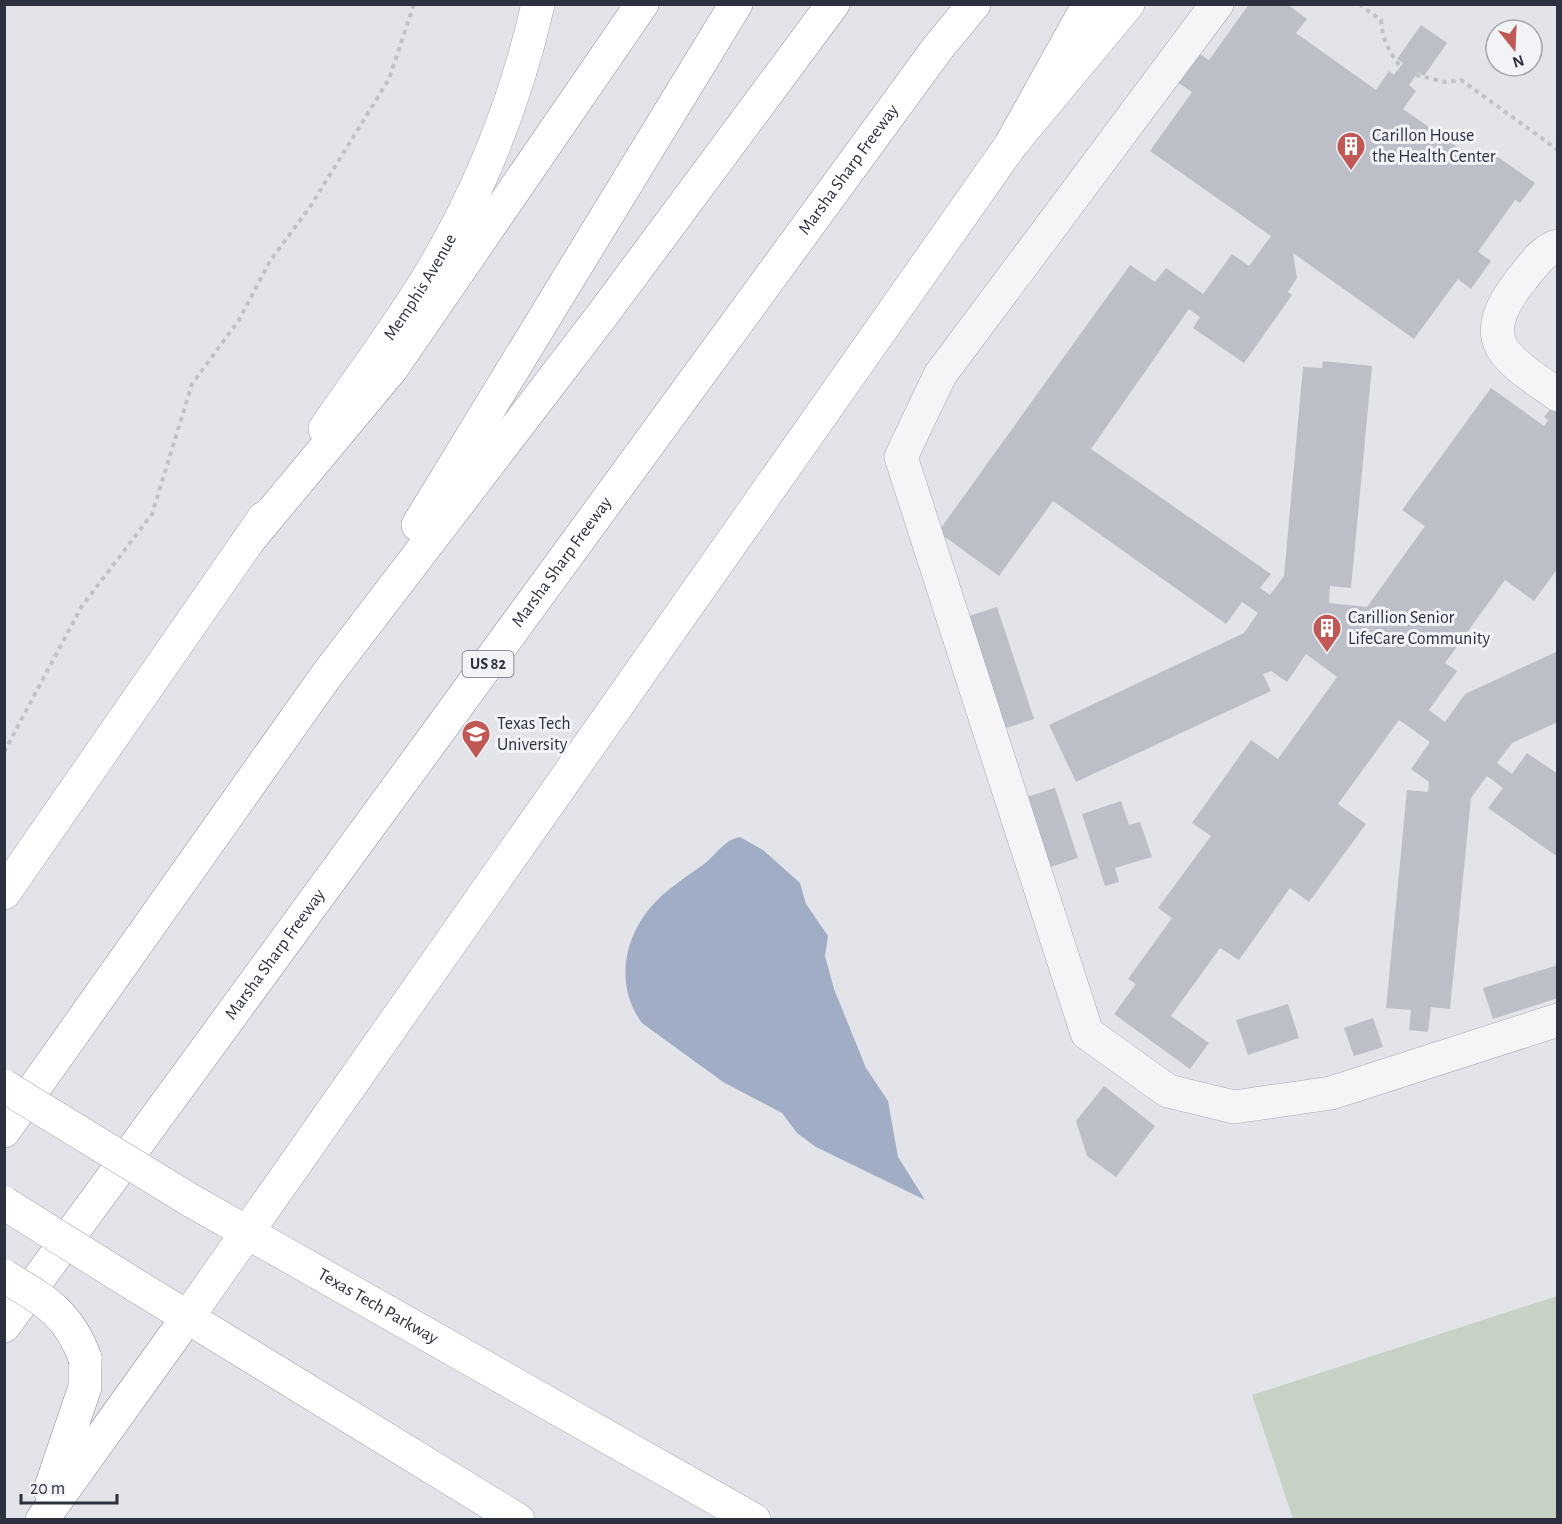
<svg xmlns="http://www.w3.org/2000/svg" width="1562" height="1524" font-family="'Alegreya Sans',sans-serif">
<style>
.green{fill:#c5d2c4}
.water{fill:#a1adc5}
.building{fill:#bdbfc8}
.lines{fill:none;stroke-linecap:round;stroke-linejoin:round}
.minor-casing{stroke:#a8aab3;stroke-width:34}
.major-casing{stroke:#a3a7b3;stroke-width:34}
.highway-casing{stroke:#8b8f9e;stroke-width:34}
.path{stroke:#c1c2c8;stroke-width:4;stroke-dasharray:4.5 4.5;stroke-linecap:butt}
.minor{stroke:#f5f5f8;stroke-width:33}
.major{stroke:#fff;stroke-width:33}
.highway{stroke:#fff;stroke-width:33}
.major-bridge-casing{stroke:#a3a7b3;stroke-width:34;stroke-linecap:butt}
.highway-bridge-casing{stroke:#8b8f9e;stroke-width:34;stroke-linecap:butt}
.major-bridge{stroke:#fff;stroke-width:33}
.highway-bridge{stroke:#fff;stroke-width:33}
.labels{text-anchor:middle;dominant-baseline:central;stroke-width:6;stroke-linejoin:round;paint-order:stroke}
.shield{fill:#f2f3f7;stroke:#676a76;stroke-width:1.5}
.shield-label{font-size:16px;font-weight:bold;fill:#2c303f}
.poi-label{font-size:18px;fill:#2c303f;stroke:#f2f3f7;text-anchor:start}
.street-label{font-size:18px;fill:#2c303f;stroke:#f2f3f7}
</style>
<rect width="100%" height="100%" fill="#e2e4e9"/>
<!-- green -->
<path class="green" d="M 1557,1296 L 1557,1519 L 1293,1519 L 1252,1395 Z"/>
<!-- water -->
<path class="water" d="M 740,837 L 763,850 L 800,883 L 806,904 L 828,936 L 825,956 L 834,989 L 866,1068 L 888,1101 L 898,1157 L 925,1200 L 816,1147 L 797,1133 L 782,1113 L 723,1082 L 642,1023 C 616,988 622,941 650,908 C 665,890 686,877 704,864 C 717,854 724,840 740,837 Z"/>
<!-- building -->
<path class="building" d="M 1249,4 L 1287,4 L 1307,19 L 1296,33 L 1376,90 L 1389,71 L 1394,75 L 1403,63 L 1397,59 L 1421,25 L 1447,43 L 1424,76 L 1418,72 L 1409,85 L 1416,91 L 1403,109 L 1479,162 L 1488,150 L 1535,183 L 1520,203 L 1515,200 L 1478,252 L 1491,261 L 1471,289 L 1458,279 L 1414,339 L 1293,253 L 1297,278 L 1288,292 L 1292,295 L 1244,363 L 1193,328 L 1200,317 L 1189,309 L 1091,449 L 1271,574 L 1260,588 L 1270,595 L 1284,576 L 1303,367 L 1322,368 L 1323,361 L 1372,366 L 1351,588 L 1330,586 L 1329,603 L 1367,607 L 1425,526 L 1402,510 L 1491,388 L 1544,426 L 1548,420 L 1544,417 L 1558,399 L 1558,568 L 1534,601 L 1505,580 L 1445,663 L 1457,671 L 1429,710 L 1445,722 L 1465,694 L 1558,651 L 1558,722 L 1512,743 L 1497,763 L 1512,774 L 1527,753 L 1558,774 L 1558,857 L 1488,808 L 1503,788 L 1487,776 L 1471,798 L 1450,1009 L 1431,1007 L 1428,1032 L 1409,1030 L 1411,1010 L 1386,1008 L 1407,790 L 1428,792 L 1429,782 L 1411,769 L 1430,742 L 1399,720 L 1338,804 L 1366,824 L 1309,902 L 1290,888 L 1239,960 L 1220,948 L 1171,1016 L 1209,1043 L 1190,1069 L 1114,1014 L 1136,984 L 1128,979 L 1172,918 L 1158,908 L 1211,836 L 1192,823 L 1251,740 L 1278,759 L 1337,677 L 1306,654 L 1287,682 L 1271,671 L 1263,674 L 1271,691 L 1076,782 L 1049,725 L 1244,633 L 1258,613 L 1242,602 L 1226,624 L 1053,501 L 999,576 L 938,532 L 1130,265 L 1155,282 L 1166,268 L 1203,294 L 1232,254 L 1249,266 L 1271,236 L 1150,151 L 1192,92 L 1177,82 L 1198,53 L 1209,60 Z
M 997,607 L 1034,719 L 1006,728 L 969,616 Z
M 1055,788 L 1078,858 L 1050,867 L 1027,797 Z
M 1121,801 L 1129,825 L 1140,822 L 1152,857 L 1115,868 L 1119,882 L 1105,886 L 1082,814 Z
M 1558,965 L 1558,998 L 1493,1019 L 1483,988 Z
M 1288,1004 L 1299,1038 L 1248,1055 L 1236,1020 Z
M 1373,1018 L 1383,1047 L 1354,1056 L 1344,1028 Z
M 1104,1086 L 1155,1126 L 1116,1177 L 1087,1156 L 1076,1121 Z"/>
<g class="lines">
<!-- minor casing -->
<g class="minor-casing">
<path id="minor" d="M 1217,4 L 940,375 L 901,457 L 1087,1033 L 1168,1091 L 1234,1107 L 1331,1093 L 1558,1020
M 1558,246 C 1543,249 1530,269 1521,280 C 1472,342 1506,358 1558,395"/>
</g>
<!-- major casing -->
<g class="major-casing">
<g id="major">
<path id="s1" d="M 325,429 C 355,385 387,342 416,297 C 473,209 515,107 538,4"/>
<path d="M 4,893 L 264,518"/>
<path id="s2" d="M 190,1200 L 754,1520"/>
<path d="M 135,1285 L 518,1520"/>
<path d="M 187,1318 L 1010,146 L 1128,4"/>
</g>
</g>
<!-- highway casing -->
<g class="highway-casing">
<g id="highway">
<path d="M 1010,146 L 1089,4"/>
<path d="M 418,525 L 736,4"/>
<path d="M 248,541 L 392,368 L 642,4"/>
<path d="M 4,1131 L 326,676 L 603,314 L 833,4"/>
<path id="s3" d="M 4,1326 L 937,49 L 974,4"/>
<path d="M 50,1490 L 85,1387 L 85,1358"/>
<path d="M 42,1520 L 187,1318"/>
</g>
</g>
<!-- path -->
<path class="path" d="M 1359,4 L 1381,20 C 1382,38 1389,52 1400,66
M 1416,75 L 1445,82 L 1461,80 L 1558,150
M 4,752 L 82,606 L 152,514 L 192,384 L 239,320 L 270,261 L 310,207 L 389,79 L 414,4"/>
<!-- minor -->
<use href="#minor" class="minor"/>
<!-- major -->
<use href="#major" class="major"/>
<!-- highway -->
<use href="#highway" class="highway"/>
<!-- major-bridge casing -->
<g class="major-bridge-casing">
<path id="major-bridge" d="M 4,1086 L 190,1200
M 4,1203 L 135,1285"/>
</g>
<!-- highway-bridge casing -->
<g class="highway-bridge-casing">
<path id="highway-bridge" d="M 4,1276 C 44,1300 68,1312 85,1358"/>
</g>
<!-- major-bridge -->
<use href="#major-bridge" class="major-bridge"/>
<!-- highway-bridge -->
<use href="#highway-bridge" class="highway-bridge"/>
</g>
<!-- icons -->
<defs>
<g id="building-pin" transform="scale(1.5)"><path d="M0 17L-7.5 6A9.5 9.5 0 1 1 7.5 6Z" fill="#c05855" stroke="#f2f3f7"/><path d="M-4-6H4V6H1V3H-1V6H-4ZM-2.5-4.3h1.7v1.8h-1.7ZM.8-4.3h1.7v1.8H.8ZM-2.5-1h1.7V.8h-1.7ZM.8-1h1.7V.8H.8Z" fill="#fff"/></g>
<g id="university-pin" transform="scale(1.5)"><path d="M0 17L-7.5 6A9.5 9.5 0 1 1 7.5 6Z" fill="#c05855" stroke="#f2f3f7"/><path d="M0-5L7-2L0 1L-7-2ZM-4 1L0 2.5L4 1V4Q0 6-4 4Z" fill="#fff"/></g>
</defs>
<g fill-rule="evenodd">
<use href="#building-pin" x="1351" y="146"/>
<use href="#building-pin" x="1327" y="628"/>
<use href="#university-pin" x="476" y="734"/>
</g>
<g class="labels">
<!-- shield labels -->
<rect class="shield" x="462.5" y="651" width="51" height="26" rx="4.5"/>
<g class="shield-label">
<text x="488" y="664">US 82</text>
</g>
<!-- poi labels -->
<g class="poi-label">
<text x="1372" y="136">Carillon House<tspan x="1372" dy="21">the Health Center</tspan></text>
<text x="1348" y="618">Carillion Senior<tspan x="1348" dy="21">LifeCare Community</tspan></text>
<text x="497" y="724">Texas Tech<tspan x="497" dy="21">University</tspan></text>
</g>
<!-- street labels -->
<g class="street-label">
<text stroke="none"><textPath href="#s3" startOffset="1432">Marsha Sharp Freeway</textPath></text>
<text stroke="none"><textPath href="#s1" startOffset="171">Memphis Avenue</textPath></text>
<text stroke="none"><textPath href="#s3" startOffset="946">Marsha Sharp Freeway</textPath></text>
<text stroke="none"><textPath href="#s3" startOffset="460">Marsha Sharp Freeway</textPath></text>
<text stroke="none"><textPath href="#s2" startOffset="216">Texas Tech Parkway</textPath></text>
</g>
</g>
<!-- border -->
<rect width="1562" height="1524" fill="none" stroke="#2c303f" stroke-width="12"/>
<!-- north arrow -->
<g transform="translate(1514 48) rotate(162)"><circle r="28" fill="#f2f3f7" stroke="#a3a5ad" stroke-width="1.5"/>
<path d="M0-4.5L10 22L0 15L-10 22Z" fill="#c05855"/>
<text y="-9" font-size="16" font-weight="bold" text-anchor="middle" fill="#2c303f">N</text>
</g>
<!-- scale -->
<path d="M21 1494v9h96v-9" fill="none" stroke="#2c303f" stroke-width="3"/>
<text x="30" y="1494" font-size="18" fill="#2c303f" stroke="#f2f3f7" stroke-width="4.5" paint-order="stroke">20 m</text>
</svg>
